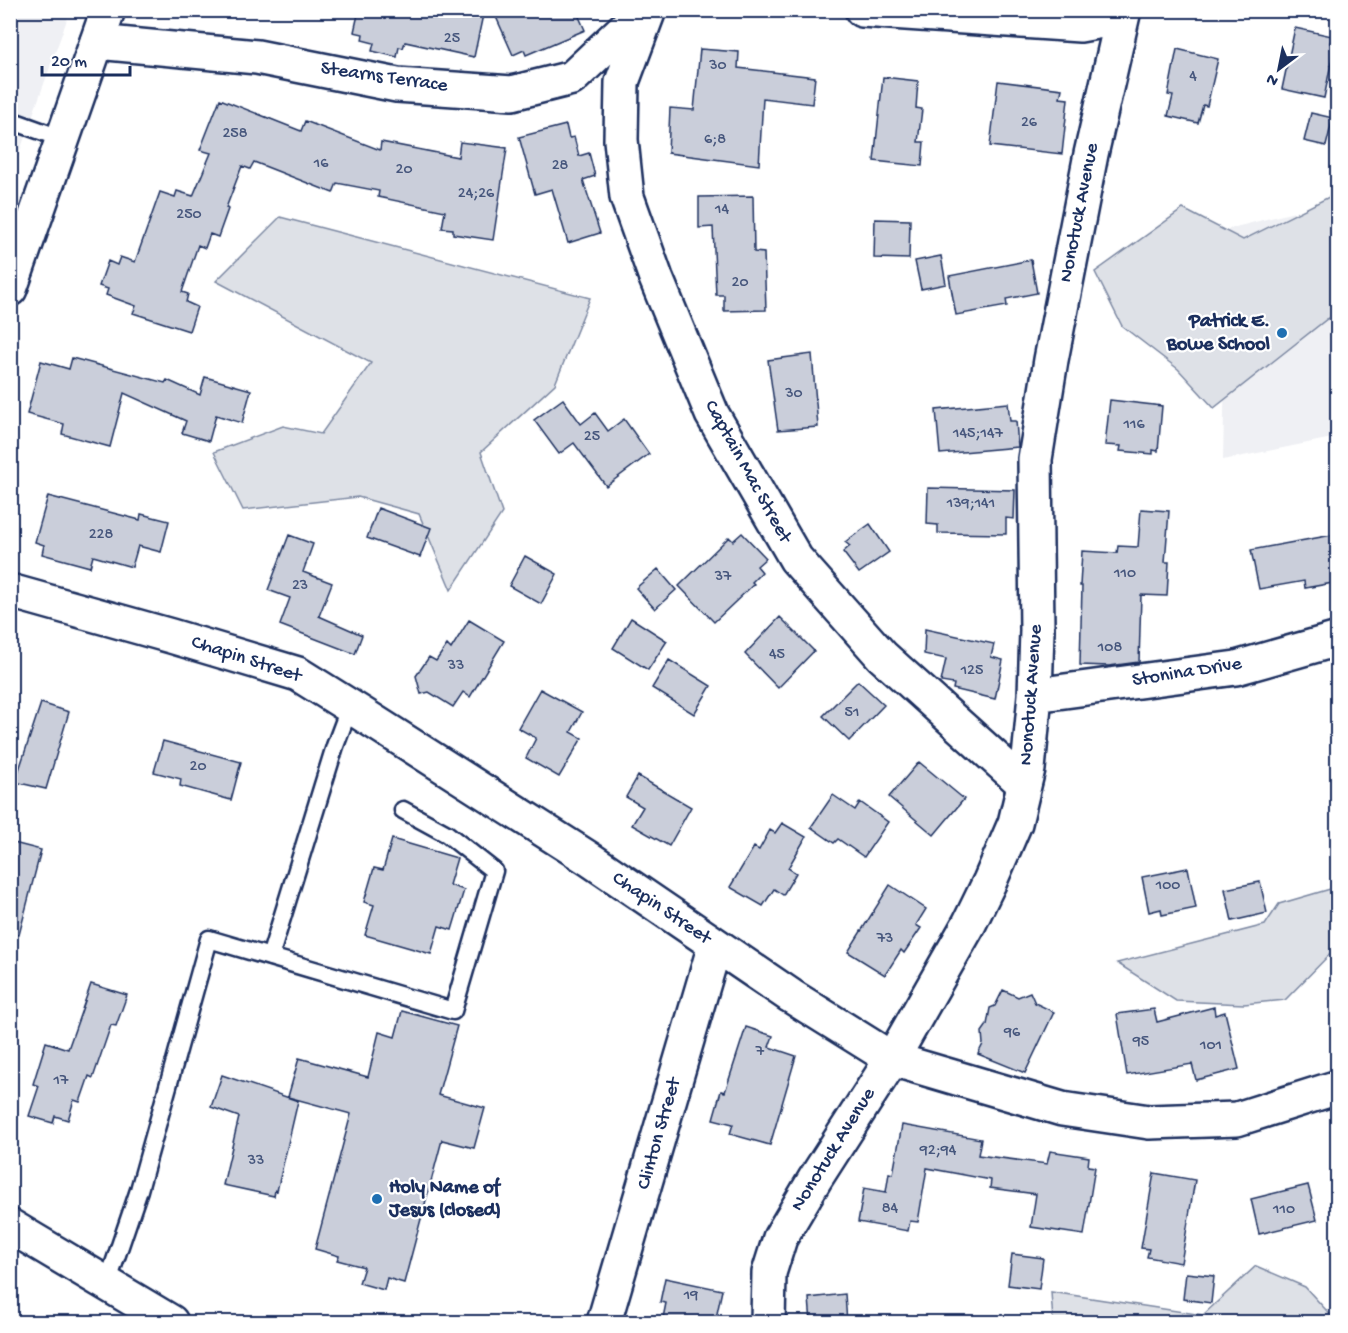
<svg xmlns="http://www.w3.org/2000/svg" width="1348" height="1333" font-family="'Gochi Hand',sans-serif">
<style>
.built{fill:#eff0f4}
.green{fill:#dee1e7;stroke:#7c88a2;stroke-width:1.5}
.building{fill:#caceda;stroke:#1b2f5e;stroke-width:1.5}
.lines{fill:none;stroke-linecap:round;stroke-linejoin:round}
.lane-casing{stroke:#1b2f5e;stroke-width:21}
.street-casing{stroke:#1b2f5e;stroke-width:38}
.secondary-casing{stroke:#1b2f5e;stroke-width:38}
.lane{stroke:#fff;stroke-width:16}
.street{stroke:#fff;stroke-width:33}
.secondary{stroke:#fff;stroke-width:33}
.poi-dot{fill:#1f6fb2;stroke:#fff;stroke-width:2}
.labels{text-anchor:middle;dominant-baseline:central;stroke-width:4.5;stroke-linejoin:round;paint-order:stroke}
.number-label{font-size:16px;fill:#47577d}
.street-label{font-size:20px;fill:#1b2f5e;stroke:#fff}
.poi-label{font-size:20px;font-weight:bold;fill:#1b2f5e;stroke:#fff;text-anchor:end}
</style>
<rect width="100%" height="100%" fill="#fff"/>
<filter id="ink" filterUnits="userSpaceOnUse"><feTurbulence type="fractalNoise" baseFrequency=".0167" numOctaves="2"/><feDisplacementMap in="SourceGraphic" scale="12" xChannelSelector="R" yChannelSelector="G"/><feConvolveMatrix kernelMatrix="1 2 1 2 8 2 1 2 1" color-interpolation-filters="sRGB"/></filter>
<g filter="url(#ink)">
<!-- built -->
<path class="built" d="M 11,11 L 70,11 L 11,176 Z
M 1337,203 L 1337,437 L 1223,460 L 1228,229 L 1321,205 Z"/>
<!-- green -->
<path class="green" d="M 1337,195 L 1337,315 L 1327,319 L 1214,408 L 1178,369 L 1122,326 L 1095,272 L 1183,209 L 1243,240 L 1329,197 Z
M 280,217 L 590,298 L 555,384 L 481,452 L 502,513 L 451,590 L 419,514 L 358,497 L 243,510 L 214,452 L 283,426 L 321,434 L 371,363 L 216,281 Z
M 1337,887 L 1337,947 L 1285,1000 L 1244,1004 L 1176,1001 L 1117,963 L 1265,925 L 1279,904 Z
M 1256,1266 L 1305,1287 L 1337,1322 L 1053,1322 L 1051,1292 L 1203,1315 Z"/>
<!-- building -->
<path class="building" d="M 359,10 L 484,10 L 474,57 L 405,42 L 403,48 L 399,47 L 397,57 L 372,51 L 374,43 L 362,40 L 363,34 L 354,32 Z
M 493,10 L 576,10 L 585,30 L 526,55 L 524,50 L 513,55 Z
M 1295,28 L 1332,36 L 1330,43 L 1335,44 L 1324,98 L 1282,89 Z
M 700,49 L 739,52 L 738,68 L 815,77 L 812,104 L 763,98 L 759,165 L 668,153 L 670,108 L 694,110 Z
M 1177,49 L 1218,59 L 1207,106 L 1203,105 L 1198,123 L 1168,116 L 1173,96 L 1168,95 Z
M 883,77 L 918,81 L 916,108 L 922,109 L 918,142 L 924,142 L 922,166 L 874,161 Z
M 998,81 L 1062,89 L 1060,98 L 1068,99 L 1062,154 L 990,146 Z
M 220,99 L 301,131 L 305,121 L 380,150 L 381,142 L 458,157 L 460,142 L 507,148 L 493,240 L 453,234 L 453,229 L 442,228 L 445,211 L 378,197 L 379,191 L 337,183 L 333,193 L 254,162 L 250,169 L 242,166 L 226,208 L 228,209 L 218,237 L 210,234 L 205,248 L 198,245 L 182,292 L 188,294 L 186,302 L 197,307 L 189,331 L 133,313 L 136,306 L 106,295 L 108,289 L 99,286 L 108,261 L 117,265 L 120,257 L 135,262 L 160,192 L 175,197 L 177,191 L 193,196 L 211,153 L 200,150 Z
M 1311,113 L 1333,118 L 1326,146 L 1304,141 Z
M 566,125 L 569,138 L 574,137 L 579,156 L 589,153 L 595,176 L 583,180 L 600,233 L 568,243 L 552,189 L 535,194 L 519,137 Z
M 753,196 L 754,252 L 764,253 L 766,310 L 724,311 L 724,295 L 716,295 L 713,227 L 699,228 L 699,197 Z
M 875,219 L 910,220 L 909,259 L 874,258 Z
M 941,256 L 946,284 L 921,289 L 915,261 Z
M 1031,260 L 1037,293 L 1006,299 L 1007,306 L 956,315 L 949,276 Z
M 812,354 L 818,427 L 778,430 L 768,360 Z
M 72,358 L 165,383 L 167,380 L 200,395 L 205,377 L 251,390 L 242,423 L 216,415 L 209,441 L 182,433 L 186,421 L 124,393 L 110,447 L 62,434 L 64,424 L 27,414 L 41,361 L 69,369 Z
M 563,399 L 581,424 L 595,413 L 608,431 L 624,419 L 649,454 L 606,486 L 574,443 L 559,454 L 534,420 Z
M 1110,400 L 1162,406 L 1158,451 L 1153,450 L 1153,454 L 1120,451 L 1121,446 L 1105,445 Z
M 1008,403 L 1010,421 L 1016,421 L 1018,447 L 940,454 L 936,410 Z
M 928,488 L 1015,490 L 1014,519 L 1006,518 L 1006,534 L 938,533 L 938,525 L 927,524 Z
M 48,496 L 140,520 L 141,514 L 169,521 L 161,552 L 138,546 L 132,567 L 93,556 L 90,567 L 42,554 L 44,545 L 35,542 Z
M 378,508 L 431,528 L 420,557 L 367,538 Z
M 1141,509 L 1169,511 L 1165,562 L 1169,562 L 1167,596 L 1141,595 L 1139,662 L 1109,666 L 1080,665 L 1082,586 L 1080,586 L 1082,551 L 1117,553 L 1118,546 L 1138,547 Z
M 870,524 L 889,552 L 859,573 L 843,552 L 850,546 L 845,542 Z
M 742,533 L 766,558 L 757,566 L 762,572 L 752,582 L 754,584 L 714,622 L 679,586 L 729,537 L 733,541 Z
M 1338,534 L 1338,582 L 1305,588 L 1304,581 L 1259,589 L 1251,550 Z
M 289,535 L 313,544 L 303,572 L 332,583 L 319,616 L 362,635 L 355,654 L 280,625 L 290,598 L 268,590 Z
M 525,556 L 557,574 L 541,604 L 509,586 Z
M 658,569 L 676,590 L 655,609 L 636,588 Z
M 780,617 L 814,651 L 778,688 L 745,654 Z
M 631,618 L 667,641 L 648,670 L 613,648 Z
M 469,620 L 504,641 L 470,697 L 463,692 L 453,707 L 429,692 L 421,694 L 416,676 L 429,657 L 436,661 L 447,645 L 451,649 Z
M 925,629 L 994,644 L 991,657 L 1003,660 L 995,699 L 953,689 L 954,684 L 941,682 L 946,659 L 924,654 Z
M 669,660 L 711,686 L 694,714 L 652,688 Z
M 858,681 L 884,705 L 849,741 L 823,716 Z
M 540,689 L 582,712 L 571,732 L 582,738 L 559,777 L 526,758 L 536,738 L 518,728 Z
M 41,703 L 69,712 L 46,789 L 15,782 Z
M 163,741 L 241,762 L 231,800 L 180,786 L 181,779 L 154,772 Z
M 919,762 L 964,799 L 934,835 L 889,797 Z
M 638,776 L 691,807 L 669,846 L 632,825 L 643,807 L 626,797 Z
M 833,795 L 855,810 L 860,802 L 888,822 L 864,857 L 838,839 L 834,843 L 811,827 Z
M 782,823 L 806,837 L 788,868 L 796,873 L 783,895 L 774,889 L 763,906 L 730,887 L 754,847 L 759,850 L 770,830 L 775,833 Z
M 392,839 L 457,858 L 449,885 L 464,890 L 452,930 L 439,926 L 431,954 L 365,935 L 374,905 L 364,902 L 374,868 L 383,870 Z
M 10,842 L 41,850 L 19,935 L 10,934 Z
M 1188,868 L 1196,908 L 1162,915 L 1161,909 L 1149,912 L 1142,877 Z
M 1260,882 L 1267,913 L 1232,921 L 1225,889 Z
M 890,885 L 926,909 L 916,925 L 921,928 L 904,953 L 901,950 L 885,975 L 848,952 Z
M 91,984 L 127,995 L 116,1026 L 111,1025 L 93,1078 L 89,1076 L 80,1102 L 74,1100 L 68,1120 L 55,1116 L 53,1123 L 29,1116 L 39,1086 L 33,1084 L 46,1042 L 68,1049 Z
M 1003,990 L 1018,997 L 1030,992 L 1035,1003 L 1054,1012 L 1025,1073 L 978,1054 L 983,1044 L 982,1032 L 987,1025 L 990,1008 L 995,1006 Z
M 1214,1007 L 1215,1015 L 1225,1012 L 1239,1069 L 1196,1080 L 1192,1064 L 1127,1075 L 1117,1014 L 1154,1009 L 1157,1022 Z
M 402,1011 L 457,1026 L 438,1095 L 485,1108 L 474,1148 L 442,1140 L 404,1283 L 387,1278 L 384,1290 L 359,1283 L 364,1267 L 337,1260 L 339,1256 L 315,1249 L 351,1114 L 288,1097 L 299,1058 L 368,1077 L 379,1032 L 395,1037 Z
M 746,1027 L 773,1036 L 769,1047 L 796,1056 L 770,1145 L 730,1134 L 733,1124 L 713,1119 L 721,1091 L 725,1092 Z
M 222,1075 L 298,1101 L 277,1191 L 275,1190 L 274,1196 L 223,1185 L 239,1117 L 211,1107 Z
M 902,1125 L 981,1139 L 978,1155 L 1047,1164 L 1050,1151 L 1089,1157 L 1088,1166 L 1095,1167 L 1084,1235 L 1031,1227 L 1036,1194 L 990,1188 L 991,1180 L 927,1168 L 918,1222 L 910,1221 L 908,1231 L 858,1222 L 864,1188 L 886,1192 L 889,1173 L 893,1174 Z
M 1154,1173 L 1195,1180 L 1181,1263 L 1147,1257 L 1149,1249 L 1141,1248 Z
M 1308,1185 L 1317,1220 L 1259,1234 L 1251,1199 Z
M 1012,1254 L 1043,1258 L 1039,1289 L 1008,1285 Z
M 1186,1273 L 1214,1276 L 1211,1303 L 1183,1299 Z
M 665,1278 L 722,1290 L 715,1323 L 662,1323 L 666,1303 L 660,1302 Z
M 845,1294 L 847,1323 L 811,1323 L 809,1298 Z"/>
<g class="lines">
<!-- lane casing -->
<g class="lane-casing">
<path id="lane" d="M 10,120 L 63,139
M 270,957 L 335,746 L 350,706
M 107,1284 L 139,1190 L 209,939 L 453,1011 L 494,871 L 447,834 L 403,810"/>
</g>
<!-- street casing -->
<g class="street-casing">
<path id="street" d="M 649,10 L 622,82 L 621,140 L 627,197 L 656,278 L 712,414 L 796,559 L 882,656 L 1024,784
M 862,10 L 1080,25 L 1102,21 L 1123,10
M 97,42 L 257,57 L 397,85 L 512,93 L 572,78 L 644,10
M 10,591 L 171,636 L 298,674 L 362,714 L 591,860 L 791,996 L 892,1059 L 1062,1109 L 1149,1122 L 1237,1119 L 1335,1088
M 1035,695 L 1236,668 L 1338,639
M 604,1322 L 715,945
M 768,1322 L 769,1273 L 780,1238 L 815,1179 L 892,1059 L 969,924 L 990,881 L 1015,823 L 1028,769 L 1035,695 L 1037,630 L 1035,459 L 1051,360 L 1091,154 L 1124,10"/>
</g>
<!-- secondary casing -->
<g class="secondary-casing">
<path id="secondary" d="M 10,289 L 108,10
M 10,1226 L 171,1322"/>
</g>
<!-- lane -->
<use href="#lane" class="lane"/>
<!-- street -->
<use href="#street" class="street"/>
<!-- secondary -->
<use href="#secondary" class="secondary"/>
</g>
</g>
<!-- markers -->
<g class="poi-dot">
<circle cx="1282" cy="333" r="6"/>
<circle cx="377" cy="1199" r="6"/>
</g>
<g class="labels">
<!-- number labels -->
<g class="number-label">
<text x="452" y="39">25</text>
<text x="718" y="66">30</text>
<text x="1193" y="77">4</text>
<text x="1029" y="123">26</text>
<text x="235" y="134">258</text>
<text x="715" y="140">6;8</text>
<text x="321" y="164">16</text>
<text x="560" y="166">28</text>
<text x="404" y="170">20</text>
<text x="476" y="194">24;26</text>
<text x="722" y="210">14</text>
<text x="189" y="215">250</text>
<text x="740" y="283">20</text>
<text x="794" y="394">30</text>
<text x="1134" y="425">116</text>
<text x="978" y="434">145;147</text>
<text x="592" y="437">25</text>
<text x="971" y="504">139;141</text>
<text x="101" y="535">228</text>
<text x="1125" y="574">110</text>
<text x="723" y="577">37</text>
<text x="300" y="586">23</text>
<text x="1110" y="648">108</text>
<text x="777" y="655">45</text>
<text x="456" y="666">33</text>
<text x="972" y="671">125</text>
<text x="852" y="713">51</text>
<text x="198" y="767">20</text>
<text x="1168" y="886">100</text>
<text x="885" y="939">73</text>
<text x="1012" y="1033">96</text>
<text x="1141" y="1042">95</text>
<text x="1211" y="1046">101</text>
<text x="760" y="1052">7</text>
<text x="61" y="1081">17</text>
<text x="938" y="1151">92;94</text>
<text x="256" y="1161">33</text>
<text x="890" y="1209">84</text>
<text x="1284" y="1210">110</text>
<text x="691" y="1296">19</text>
</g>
<!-- street labels -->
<g class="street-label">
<text transform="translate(384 78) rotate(8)">Stearns Terrace</text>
<text transform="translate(1080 213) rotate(-79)">Nonotuck Avenue</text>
<text transform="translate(747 472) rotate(61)">Captain Mac Street</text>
<text transform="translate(246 660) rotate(18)">Chapin Street</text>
<text transform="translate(1187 673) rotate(-9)">Stonina Drive</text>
<text transform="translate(1032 695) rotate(-86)">Nonotuck Avenue</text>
<text transform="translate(661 909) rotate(34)">Chapin Street</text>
<text transform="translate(660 1134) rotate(-74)">Clinton Street</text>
<text transform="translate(834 1150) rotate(-58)">Nonotuck Avenue</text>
</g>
<!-- poi labels -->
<g class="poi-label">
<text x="1270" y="322">Patrick E.<tspan x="1270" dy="23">Bowe School</tspan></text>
<text x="389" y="1188" text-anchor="start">Holy Name of<tspan x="389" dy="23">Jesus (closed)</tspan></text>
</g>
</g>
<!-- margin -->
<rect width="1348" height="1333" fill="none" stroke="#fff" stroke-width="36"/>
<rect x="18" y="18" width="1312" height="1297" fill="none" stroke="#1b2f5e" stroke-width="2" filter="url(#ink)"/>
<!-- north arrow -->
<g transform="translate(1279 69) rotate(212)" stroke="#ffffff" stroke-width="4.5" paint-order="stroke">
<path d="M0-4.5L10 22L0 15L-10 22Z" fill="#1b2f5e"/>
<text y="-9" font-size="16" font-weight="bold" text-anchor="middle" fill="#1b2f5e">N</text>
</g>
<!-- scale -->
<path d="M42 66v9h88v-9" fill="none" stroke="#1b2f5e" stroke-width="3"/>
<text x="51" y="66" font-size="18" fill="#1b2f5e" stroke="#ffffff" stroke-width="4.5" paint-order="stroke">20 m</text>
</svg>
